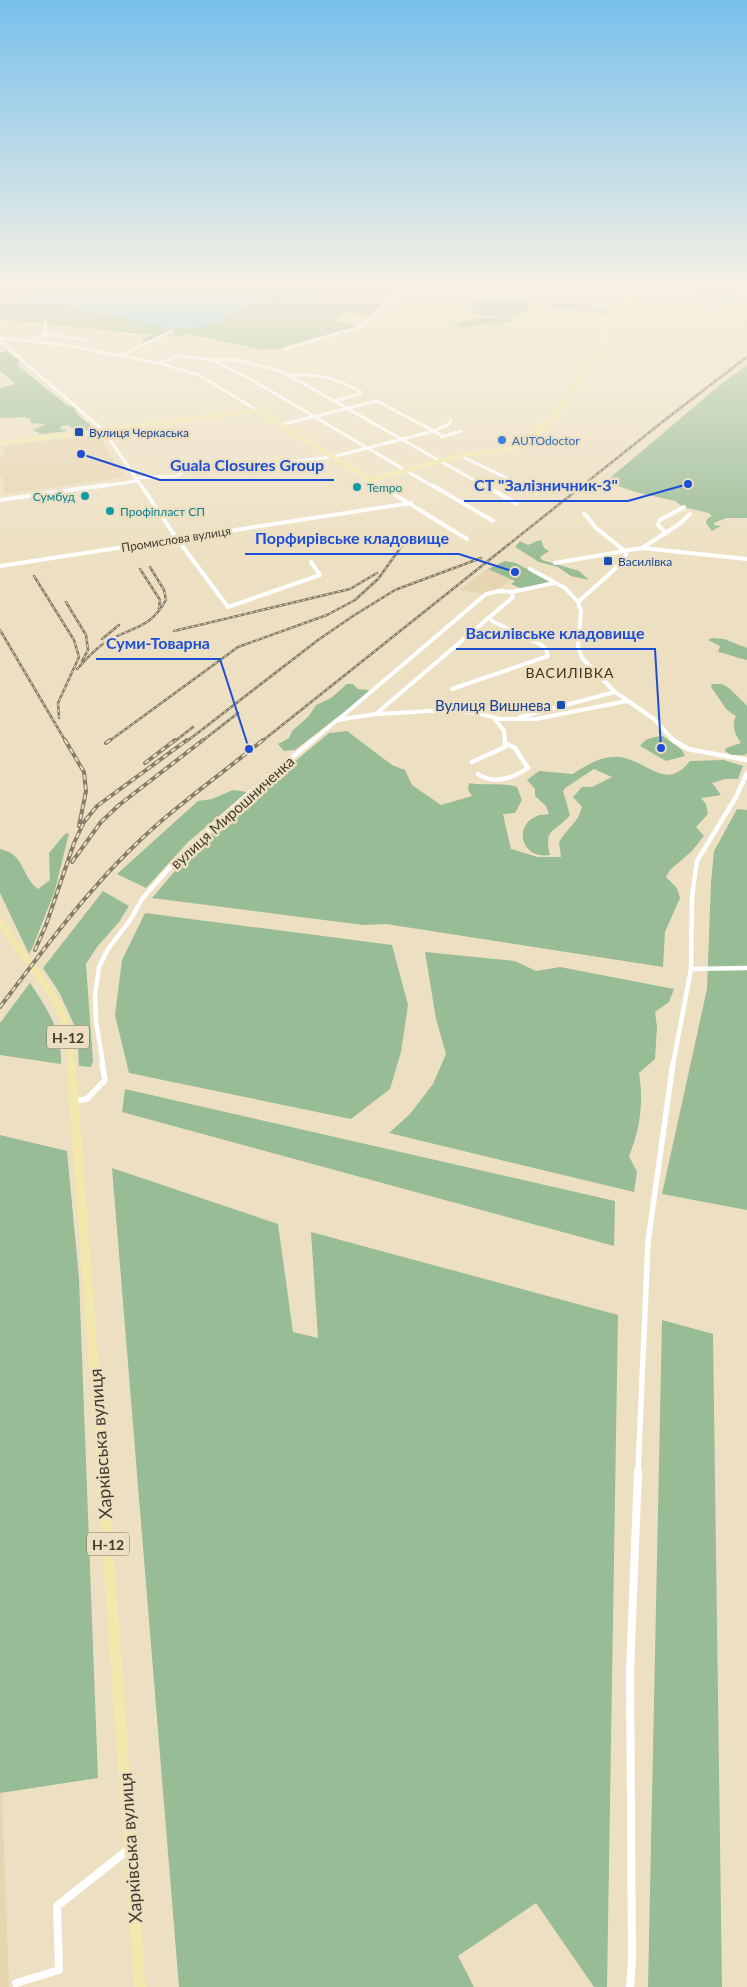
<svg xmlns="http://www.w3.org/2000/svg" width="747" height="1987" font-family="Lato,sans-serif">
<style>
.built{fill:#e6d5b0}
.green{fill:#98bc95}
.water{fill:#6dd2f3}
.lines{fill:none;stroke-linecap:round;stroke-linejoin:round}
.street-far4{stroke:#fff;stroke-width:3}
.street-far3{stroke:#fff;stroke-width:4}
.street-far2{stroke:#fff;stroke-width:4.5}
.street-far1{stroke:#fff;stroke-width:5.5}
.street{stroke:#fff;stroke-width:8}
.primary-far3{stroke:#f3e8ac;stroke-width:4.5}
.primary-far2{stroke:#f3e8ac;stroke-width:7}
.primary-far1{stroke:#f3e8ac;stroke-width:9}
.primary{stroke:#f3e8ac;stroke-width:11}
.rail-far1-casing{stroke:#857d6a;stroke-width:2.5}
.rail-casing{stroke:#857d6a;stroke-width:4}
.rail-far1{stroke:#ede0c2;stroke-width:1;stroke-dasharray:3;stroke-linecap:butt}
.rail{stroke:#ede0c2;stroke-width:2;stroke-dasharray:5;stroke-linecap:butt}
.transit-dot{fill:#1a4fb4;stroke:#ede0c2;stroke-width:2}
.shop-dot{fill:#3f7fe0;stroke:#ede0c2;stroke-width:2}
.culture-dot{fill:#0f9aa8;stroke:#ede0c2;stroke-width:2}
.labels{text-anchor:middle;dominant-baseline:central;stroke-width:5;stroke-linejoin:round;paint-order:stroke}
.far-transit-label{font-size:12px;fill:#164399;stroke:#ede0c2;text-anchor:start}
.far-shop-label{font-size:12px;fill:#366cbe;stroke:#ede0c2;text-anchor:start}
.far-culture-label{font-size:12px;fill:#0d838f;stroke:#ede0c2;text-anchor:start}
.far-street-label{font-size:12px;fill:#413c30;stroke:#ede0c2}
.far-neighbourhood-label{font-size:14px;letter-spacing:1px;fill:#3f341b;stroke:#ede0c2}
.shield{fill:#ede0c2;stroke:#756d5c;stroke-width:1}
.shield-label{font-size:14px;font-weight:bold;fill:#413c30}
.transit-label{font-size:15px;fill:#164399;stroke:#ede0c2;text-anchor:end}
.street-label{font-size:15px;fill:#413c30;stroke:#ede0c2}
.near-street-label{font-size:18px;fill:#413c30;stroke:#ede0c2}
.leader{fill:none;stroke:#1d4ed8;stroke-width:2}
.callout-dot{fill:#1d4ed8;stroke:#ede0c2;stroke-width:2}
.callout-label{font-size:16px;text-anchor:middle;font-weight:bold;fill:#1d4ed8;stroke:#ede0c2;stroke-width:5;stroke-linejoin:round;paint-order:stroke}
</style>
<rect width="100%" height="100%" fill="#ede0c2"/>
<!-- built -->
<path class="built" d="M 445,284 L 496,284 L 508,287 L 524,295 L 464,300 L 455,294 L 439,291 Z
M 98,435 L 125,477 L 5,494 L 3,478 L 1,478 L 0,472 L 0,459 L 4,455 L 2,446 Z
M 488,569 L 512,579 L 498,590 L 484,594 L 460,590 Z
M 0,1793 L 2,1793 L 9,1987 L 0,1987 Z"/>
<!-- green -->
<path class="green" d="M 317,284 L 391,284 C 393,297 379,307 370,316 L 347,312 L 334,321 L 357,326 L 279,349 L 260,349 L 188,334 C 181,338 176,335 167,336 C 160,337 152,342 142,343 L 143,339 L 151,335 L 0,319 L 0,289 L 26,295 L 34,302 L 51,302 L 146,322 L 147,324 L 205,326 L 217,323 L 233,310 L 259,302 L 266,296 L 271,296 L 270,298 C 289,309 311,297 329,291 L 325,286 Z
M 684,284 L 713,284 L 747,288 L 732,293 L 741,296 L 740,297 L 728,298 L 728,306 L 688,303 L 691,298 L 697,295 L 693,290 L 713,291 L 711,288 L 695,286 L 688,287 Z
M 504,299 L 525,300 L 530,313 L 521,313 L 519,317 L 480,315 L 464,304 L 465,302 Z
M 569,303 L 589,305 L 582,307 L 587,308 L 588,306 L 592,306 L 591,309 L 608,310 L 608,313 L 602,316 L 602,312 L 535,306 Z
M 505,317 L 511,318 L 516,321 C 504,325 496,323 484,324 C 473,324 465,332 454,325 L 470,319 Z
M 7,351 L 19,360 L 17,365 L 68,406 L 73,407 L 79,416 L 96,430 L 75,430 L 68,425 L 61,426 L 60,429 L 68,431 L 41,434 L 33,430 L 46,424 L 31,423 L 30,419 L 25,417 L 0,418 L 0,388 L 16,384 L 0,371 L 0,352 Z
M 747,365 L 747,518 L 726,518 L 714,523 L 714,525 L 721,526 L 712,531 L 706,523 L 707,519 L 712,516 L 709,513 L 683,507 L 675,501 L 635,492 L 610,483 L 612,479 L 610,478 L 720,385 Z
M 541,540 L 544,548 L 549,551 L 540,557 L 542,560 L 579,571 L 589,580 L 571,576 L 558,567 L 539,562 L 515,547 L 520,541 L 528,545 L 537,541 Z
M 505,561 L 516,563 L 551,582 L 522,589 L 511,584 L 515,581 L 488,569 Z
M 712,638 L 724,639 L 747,648 L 747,660 C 737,658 728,654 718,652 L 720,646 L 708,640 Z
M 347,684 L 353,684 L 358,689 L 369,690 L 365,696 L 295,750 L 284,751 L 278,744 L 289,738 L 292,731 L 309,716 L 316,705 L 331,698 Z
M 721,684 C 728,685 741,700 747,706 L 747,753 L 745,755 L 731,755 L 725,751 L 726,748 L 741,743 C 735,734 731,726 736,716 L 727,710 L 711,687 L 712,684 Z
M 347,731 L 392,765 L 405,770 L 412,785 L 441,805 L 472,796 L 468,790 L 469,783 C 485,786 501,782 517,787 L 522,800 L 515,813 L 503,814 L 511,849 L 538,857 L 561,857 L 559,842 C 567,828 578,823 582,807 L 573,797 L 582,787 L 592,787 L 612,777 L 594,769 L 565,788 L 563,791 L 570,815 C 556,832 543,828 550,855 C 522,860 512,826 537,816 C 540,814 545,815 549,814 L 546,806 L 535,796 L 535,789 L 527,780 L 539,771 L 573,774 C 586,765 603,755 620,757 C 648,761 666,792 690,761 L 724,760 L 743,766 L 738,779 L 725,779 L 712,783 L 721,795 L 701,798 L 706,804 L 708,814 L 696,827 L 704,836 L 691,852 L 670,870 L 666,877 L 677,888 L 680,898 L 665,932 L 663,967 L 386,924 L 363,925 L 152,898 L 191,852 L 257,793 L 329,733 Z
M 663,736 L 682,750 L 685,756 L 666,761 L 640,746 C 646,738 652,737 663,736 Z
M 233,790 L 247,792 L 188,842 L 146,888 L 117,874 L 198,801 L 212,799 Z
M 737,809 L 747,810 L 747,1210 L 662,1194 L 707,989 L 711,882 L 714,851 Z
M 69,833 L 55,890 L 34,944 L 29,954 L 0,893 L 0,849 C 26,855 20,875 38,889 L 50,880 L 49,853 L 65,834 Z
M 103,891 L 129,906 L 119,922 L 97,947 L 86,964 L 93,1061 L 91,1067 L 79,1066 L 77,1031 L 59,992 L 43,968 Z
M 145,913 L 392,945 L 408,1005 L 401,1052 L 390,1089 L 351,1119 L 129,1073 L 115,1015 L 122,960 Z
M 425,952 L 515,961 L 536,971 L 560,967 L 674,989 L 669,1002 L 655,1012 L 657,1027 L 655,1059 L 639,1073 C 644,1101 640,1130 629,1156 L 637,1172 L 634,1192 L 389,1133 L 410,1114 L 433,1084 L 446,1054 L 436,1019 Z
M 30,983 C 48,1010 62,1030 61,1064 L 0,1055 L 0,1023 Z
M 125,1089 L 615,1201 L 614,1246 L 122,1112 Z
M 0,1135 L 67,1151 L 79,1278 L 98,1778 L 0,1793 Z
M 112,1168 L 278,1224 L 293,1332 L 318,1338 L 311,1232 L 618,1315 L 607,1987 L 594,1987 L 536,1903 L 458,1956 L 474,1987 L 179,1987 Z
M 662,1320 L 713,1334 L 722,1987 L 648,1987 Z"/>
<!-- water -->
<path class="water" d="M 0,284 L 317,284 L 325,286 L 330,291 C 319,301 278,307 269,295 L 255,304 L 233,310 L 231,314 C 224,314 216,325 204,326 C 194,328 165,328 156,326 C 152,325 149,324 144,324 L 145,322 L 51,302 L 36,302 L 17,292 L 0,289 Z"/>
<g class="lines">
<!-- street-far4 -->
<path class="street-far4" d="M 745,284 L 747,284
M 45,334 L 87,340
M 0,338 L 59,344 L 159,363 L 199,375 L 258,411
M 0,341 L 104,431 L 142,487
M 32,341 L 45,334 L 45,321
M 284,349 L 363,326 L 407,284
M 120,356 L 172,331
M 213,360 L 239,360 L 283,372 L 486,487
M 159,363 L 178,356 L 213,360 L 252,380 L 434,487
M 289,376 C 317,372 337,379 361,392 L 360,394 L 334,401
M 280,425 L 377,401 L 443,436
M 441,437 L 461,431
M 459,455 L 525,487
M 255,463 L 265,465 L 332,457 L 434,431 L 449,424 L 451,420
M 135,478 L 177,476 L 182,472
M 370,480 L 381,487
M 97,487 L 137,481"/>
<!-- street-far3 -->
<path class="street-far3" d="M 141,485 L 177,539 L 228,607 L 320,575 L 311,562
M 379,485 L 467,539
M 432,485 L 493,521
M 484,485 L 517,504
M 523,485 L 537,492
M 0,500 L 106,485
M 584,513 L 596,528 L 625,551
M 666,533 L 658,525 L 660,520 L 684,507
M 642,548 L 678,525 L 690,514
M 555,563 L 642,548 L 747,559
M 0,566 L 411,503
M 530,569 L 565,588 L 578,602 L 581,611 L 578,647 L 582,658 L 615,692 L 654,719 L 675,742
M 578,602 L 615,569 L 626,555 L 625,551
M 452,689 L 548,656 L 546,649 L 540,644 L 492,621 L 490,618
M 377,713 L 513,597 L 512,592 L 554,583
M 520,717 L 615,692
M 494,718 L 504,731 L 505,742
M 339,719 L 486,594 L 499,591 L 512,592
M 311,742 L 337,720 L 376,714 L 449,710 L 477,713 L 500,719 L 536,719 L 627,701"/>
<!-- street-far2 -->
<path class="street-far2" d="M 673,740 L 688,749 L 747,760
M 472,762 L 505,747 L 505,743
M 478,774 C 494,785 513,778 528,768 L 515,748 L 505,743 L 505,740
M 691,969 L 747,968
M 103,1064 L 96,1021 L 95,996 L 99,967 L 108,949 L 131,919 L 142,899 L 171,866 L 246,796 L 313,740
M 673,1064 L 691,969 L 692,896 L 697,861 L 736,797 L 747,773"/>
<!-- street-far1 -->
<path class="street-far1" d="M 75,1101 L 87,1099 L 105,1080 L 102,1063
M 638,1472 L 648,1242 L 673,1063"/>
<!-- street -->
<path class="street" d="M 16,1983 L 59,1970 L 57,1906 L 129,1849
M 630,1987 L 632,1960 L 630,1672 L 638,1471"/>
<!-- primary-far3 -->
<path class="primary-far3" d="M 529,441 L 526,438 L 539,425 L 548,421
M 0,443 L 258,411 L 370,480 L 463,455 L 509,450 L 533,439 L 551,420 L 569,396 L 637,284"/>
<!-- primary-far2 -->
<path class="primary-far2" d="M 0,921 C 19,955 61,995 68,1033 C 70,1043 70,1054 71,1064"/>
<!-- primary-far1 -->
<path class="primary-far1" d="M 71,1063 L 102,1472"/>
<!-- primary -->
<path class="primary" d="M 102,1471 L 140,1987"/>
<!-- rail-far1 casing -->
<g class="rail-far1-casing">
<path id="rail-far1" d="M 140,569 L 160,600 L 159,609
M 34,576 L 74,640 L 79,657 L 58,703 L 59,718
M 66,602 L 86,635 L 88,650 L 82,661
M 0,630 L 66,742
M 174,631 L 350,589 L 377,573
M 102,639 L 119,625
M 77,669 C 86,660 94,649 106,642 C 133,626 149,630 166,600 L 164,590 L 150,567
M 108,742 L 238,647 L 327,615 L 355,600 L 378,579 L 409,536
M 174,742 L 193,727
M 186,742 L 318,640 L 353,616 L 395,590 L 481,558
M 201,742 L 238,713
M 261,742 L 666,419 L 747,357"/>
</g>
<!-- rail casing -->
<g class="rail-casing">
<path id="rail" d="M 65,740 L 84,772 L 86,791 L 79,826
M 106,743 L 110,740
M 145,763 L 175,740
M 72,862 L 101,822 L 119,805 L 203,740
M 35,950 L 46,925 L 74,843 L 84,822 L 97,806 L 187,740
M 0,1007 C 41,953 82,897 131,849 C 171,809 219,776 263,740"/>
</g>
<!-- rail-far1 -->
<use href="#rail-far1" class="rail-far1"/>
<!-- rail -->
<use href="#rail" class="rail"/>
</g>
<!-- sky -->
<linearGradient id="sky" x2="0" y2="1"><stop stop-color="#77c0ec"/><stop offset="0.51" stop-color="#f7f1e4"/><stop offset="1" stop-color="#f7f1e4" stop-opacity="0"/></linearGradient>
<rect width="747" height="562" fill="url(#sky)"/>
<!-- markers -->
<g class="transit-dot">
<rect x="74" y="427" width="10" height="10" rx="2.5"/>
<rect x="603" y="556" width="10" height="10" rx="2.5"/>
<rect x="556" y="700" width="10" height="10" rx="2.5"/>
</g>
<circle class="shop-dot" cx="502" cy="440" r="5"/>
<g class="culture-dot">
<circle cx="357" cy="487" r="5"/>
<circle cx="85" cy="496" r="5"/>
<circle cx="110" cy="511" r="5"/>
</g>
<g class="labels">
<!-- far-transit labels -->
<g class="far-transit-label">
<text x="89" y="432">Вулиця Черкаська</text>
<text x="618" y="561">Василівка</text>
</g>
<!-- far-shop labels -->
<g class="far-shop-label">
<text x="512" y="440">AUTOdoctor</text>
</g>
<!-- far-culture labels -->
<g class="far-culture-label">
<text x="367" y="487">Tempo</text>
<text x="75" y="496" text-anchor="end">Сумбуд</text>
<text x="120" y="511">Профіпласт СП</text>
</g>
<!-- far-street labels -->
<g class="far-street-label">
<text transform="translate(176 539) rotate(-9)">Промислова вулиця</text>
</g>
<!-- far-neighbourhood labels -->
<g class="far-neighbourhood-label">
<text x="570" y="672">ВАСИЛІВКА</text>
</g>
<!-- shield labels -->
<g class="shield">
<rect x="47" y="1025.5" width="42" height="23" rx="4"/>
<rect x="87" y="1532.5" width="42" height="23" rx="4"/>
</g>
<g class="shield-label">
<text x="68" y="1037">Н-12</text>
<text x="108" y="1544">Н-12</text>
</g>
<!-- transit labels -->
<g class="transit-label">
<text x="551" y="705">Вулиця Вишнева</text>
</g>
<!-- street labels -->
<g class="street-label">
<text transform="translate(232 812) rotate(-42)">вулиця Мирошниченка</text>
</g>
<!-- near-street labels -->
<g class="near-street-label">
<text transform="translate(100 1444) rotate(-94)">Харківська вулиця</text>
<text transform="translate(130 1848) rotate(-94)">Харківська вулиця</text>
</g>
</g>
<!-- callouts -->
<path class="leader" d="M81 454L160 480H334M688 484L628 501H464M515 572L459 554H245M661 748L655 649H456M249 749L220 659H96"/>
<g class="callout-dot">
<circle cx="81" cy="454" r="5"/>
<circle cx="688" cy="484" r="5"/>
<circle cx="515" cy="572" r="5"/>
<circle cx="661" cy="748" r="5"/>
<circle cx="249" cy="749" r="5"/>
</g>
<g class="callout-label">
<text x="247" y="471">Guala Closures Group</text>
<text x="546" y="491">СТ "Залізничник-3"</text>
<text x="352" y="544">Порфирівське кладовище</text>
<text x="555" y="639">Василівське кладовище</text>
<text x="158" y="649">Суми-Товарна</text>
</g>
</svg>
